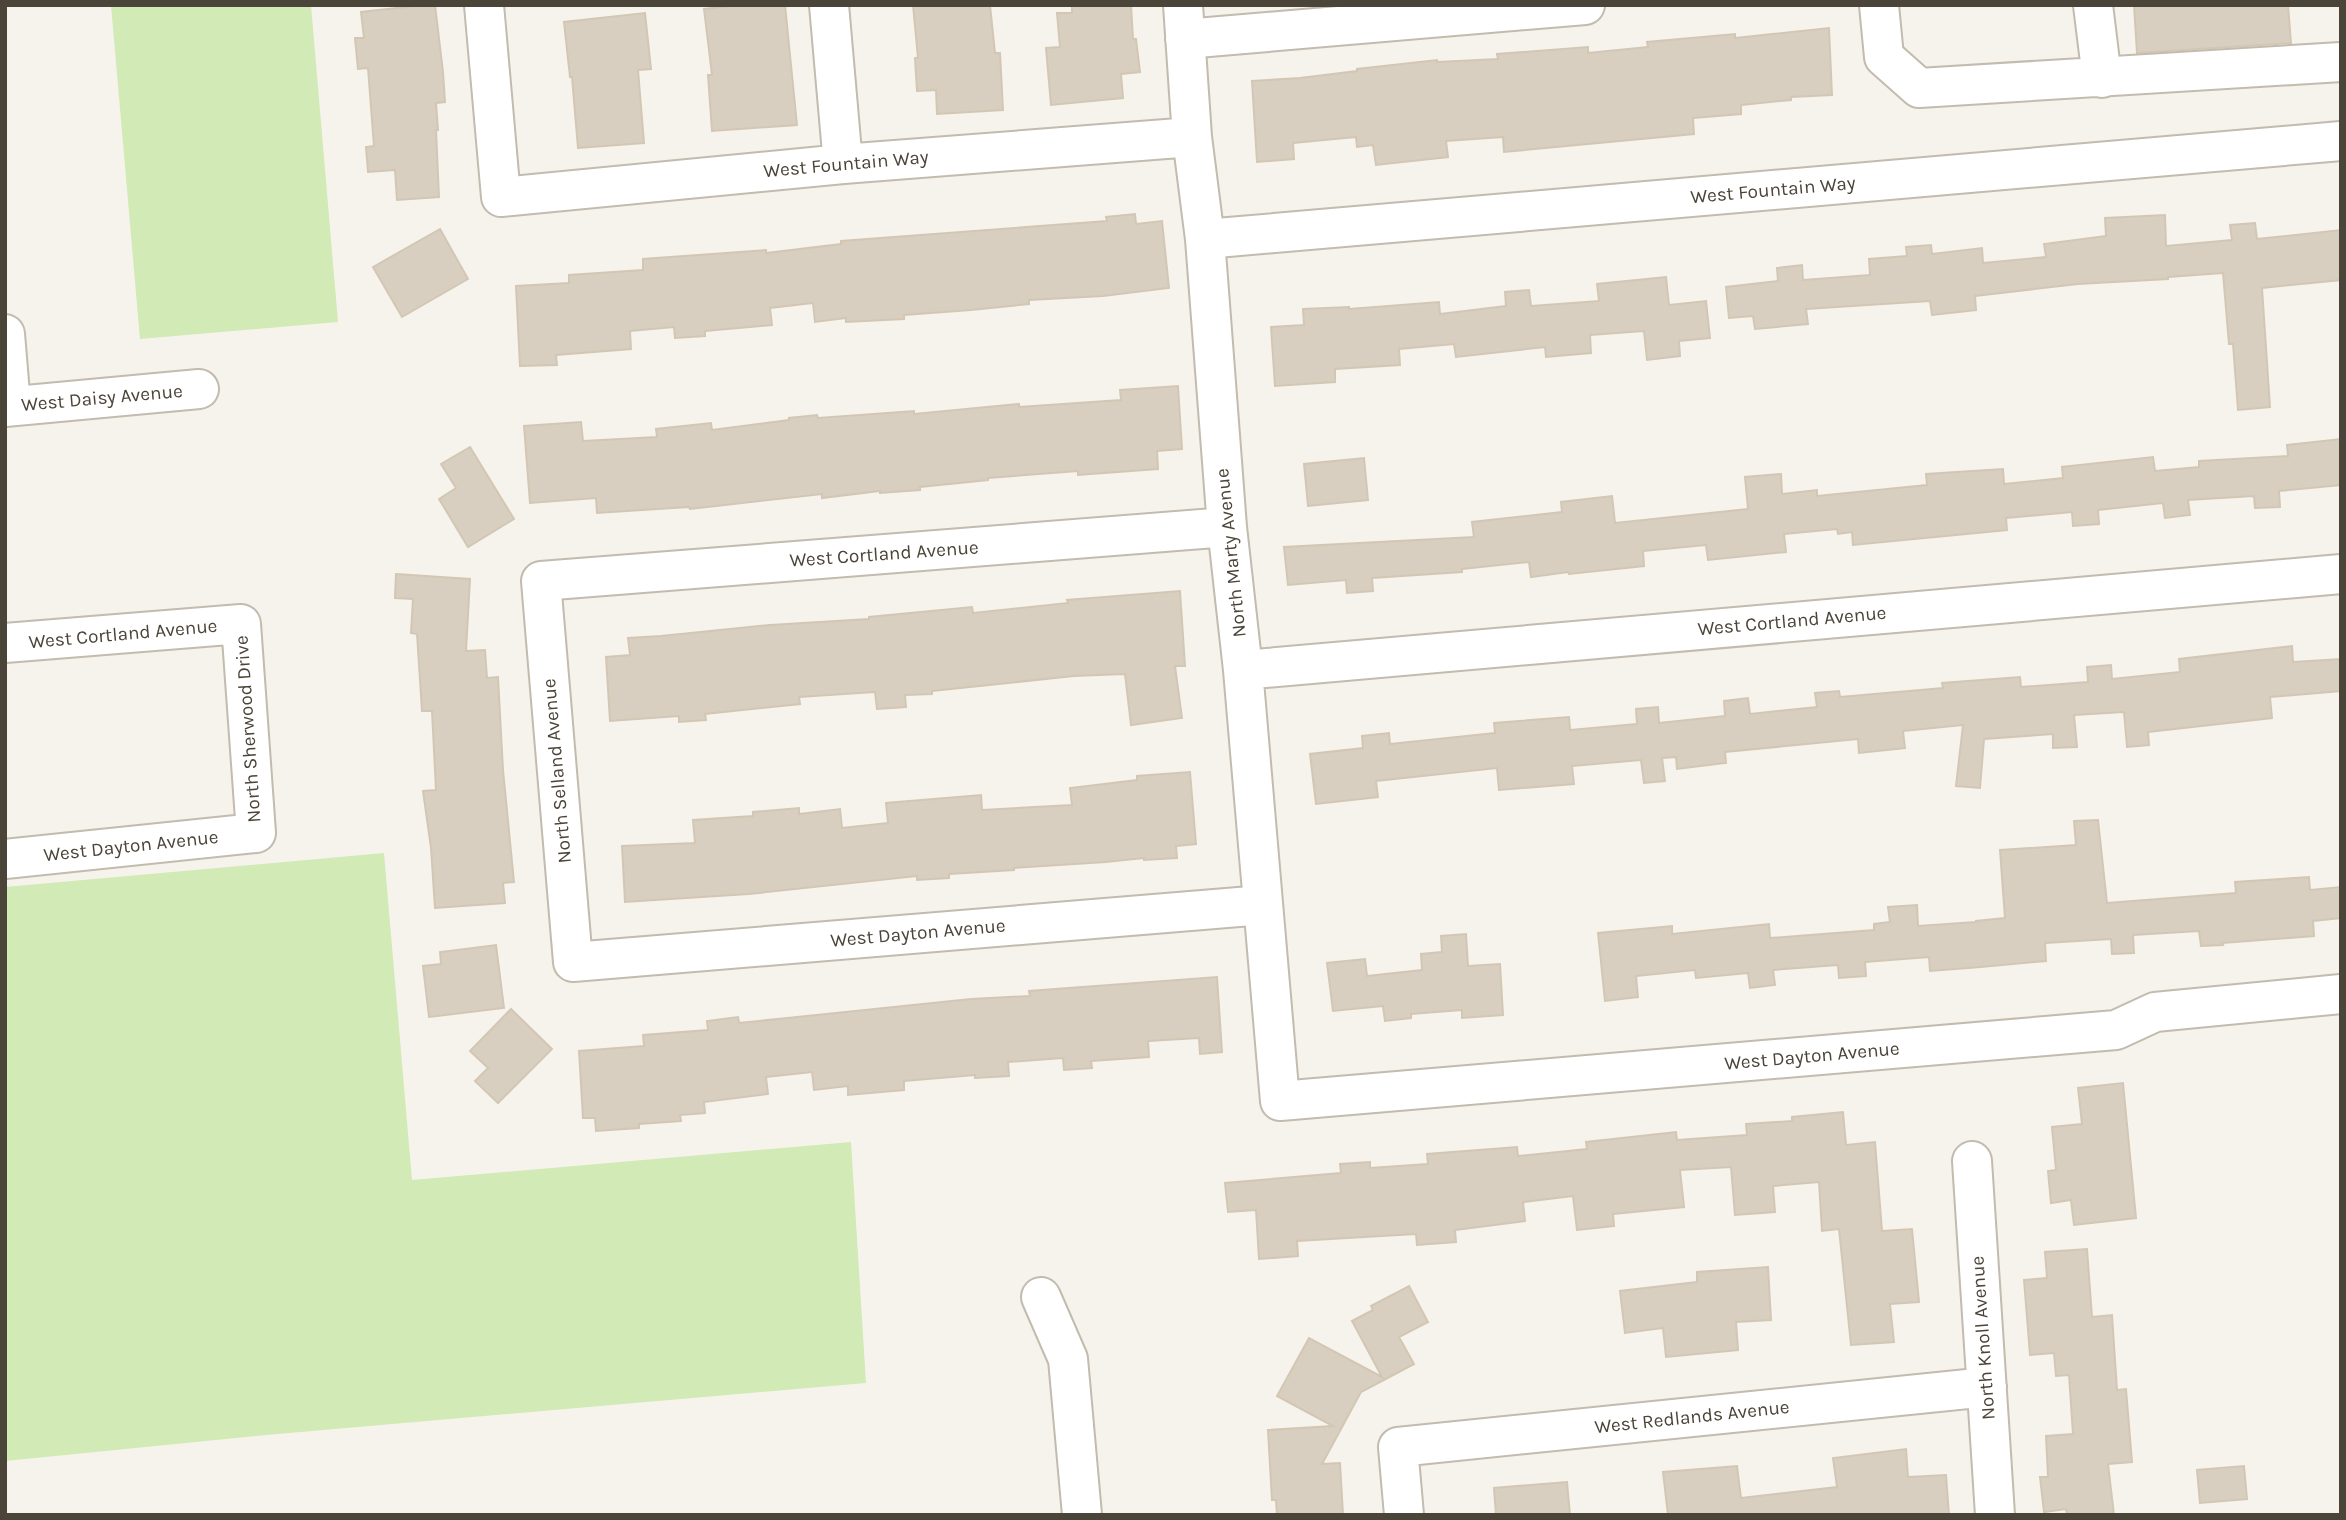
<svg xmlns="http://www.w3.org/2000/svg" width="2346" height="1520" font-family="Karla,sans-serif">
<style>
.green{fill:#d2eab5}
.building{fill:#d8cfc1;stroke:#d3c7b4;stroke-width:2}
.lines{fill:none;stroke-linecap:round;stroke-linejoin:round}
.minor-casing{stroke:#c2bbae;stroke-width:42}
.minor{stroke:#fff;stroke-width:38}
.labels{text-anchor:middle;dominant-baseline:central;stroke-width:7;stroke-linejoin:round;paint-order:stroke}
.street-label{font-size:19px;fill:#4b4439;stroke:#fff}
</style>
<rect width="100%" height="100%" fill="#f6f3ec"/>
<!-- green -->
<path class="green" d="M 111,5 L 311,5 L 338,322 L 140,339 Z
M 384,853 L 412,1180 L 851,1142 L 866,1383 L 266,1435 L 5,1461 L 5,887 Z"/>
<!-- building -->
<path class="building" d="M 424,5 L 435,5 L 443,72 L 445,102 L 436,103 L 438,130 L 436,130 L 439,197 L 397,200 L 395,170 L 368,172 L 366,147 L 374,146 L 368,68 L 358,69 L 355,38 L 364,38 L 361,12 Z
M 740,5 L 785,5 L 797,125 L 712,131 L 708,75 L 712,75 L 704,9 Z
M 913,5 L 990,5 L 995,53 L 1000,53 L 1003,110 L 937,114 L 936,90 L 917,91 L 915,58 L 918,58 Z
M 1072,5 L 1131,5 L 1133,39 L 1136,39 L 1140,72 L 1121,74 L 1123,98 L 1051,105 L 1046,48 L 1060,47 L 1057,13 L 1072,13 Z
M 2134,5 L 2288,5 L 2291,43 L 2137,53 Z
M 645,13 L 651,69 L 638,70 L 644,143 L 578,148 L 572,77 L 570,77 L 564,22 Z
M 1829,28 L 1832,95 L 1791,97 L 1791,100 L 1741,105 L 1741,114 L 1693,118 L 1694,134 L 1504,152 L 1503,137 L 1446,141 L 1448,157 L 1376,165 L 1373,145 L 1357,147 L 1356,137 L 1293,143 L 1294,159 L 1257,162 L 1252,81 L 1300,78 L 1357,71 L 1357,69 L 1437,60 L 1437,62 L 1498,59 L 1497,54 L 1588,47 L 1588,53 L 1648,47 L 1647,42 L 1735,34 L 1735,38 Z
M 1135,214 L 1136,224 L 1162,221 L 1169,288 L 1103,296 L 1029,300 L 1029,304 L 971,310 L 904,315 L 904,319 L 846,322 L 846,318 L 815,322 L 813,303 L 770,308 L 772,325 L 705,331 L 705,336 L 675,338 L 674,327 L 630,331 L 631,349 L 556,355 L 557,365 L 520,366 L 516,286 L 569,283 L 569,275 L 643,270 L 643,259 L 766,250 L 766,253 L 841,244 L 841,241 L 1107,221 L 1106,217 Z
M 2165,215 L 2166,246 L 2232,240 L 2230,225 L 2255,223 L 2257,239 L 2341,230 L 2341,280 L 2262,288 L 2270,407 L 2238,410 L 2233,344 L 2229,344 L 2223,273 L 2168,277 L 2168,279 L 2078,284 L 1975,296 L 1976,310 L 1932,315 L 1930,301 L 1806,309 L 1808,324 L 1755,329 L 1753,316 L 1729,318 L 1726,287 L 1778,281 L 1777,268 L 1802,265 L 1803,280 L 1870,275 L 1869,259 L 1907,256 L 1906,247 L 1931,245 L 1932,254 L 1982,248 L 1983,263 L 2046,257 L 2044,244 L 2106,236 L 2105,218 Z
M 440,229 L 468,279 L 402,317 L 373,267 Z
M 1666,277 L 1669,305 L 1706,301 L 1710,338 L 1679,341 L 1680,356 L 1647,360 L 1644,331 L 1590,335 L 1591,353 L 1546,357 L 1545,347 L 1456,357 L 1454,344 L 1399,349 L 1400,365 L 1335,369 L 1335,382 L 1275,386 L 1271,327 L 1304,325 L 1303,309 L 1349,307 L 1349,309 L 1439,302 L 1440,314 L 1506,306 L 1505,292 L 1529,290 L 1531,306 L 1599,301 L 1597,284 Z
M 1178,386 L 1182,449 L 1157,451 L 1158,469 L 1078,475 L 1078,471 L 988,478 L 988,480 L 920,487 L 920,490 L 880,493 L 880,491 L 822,498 L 822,494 L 690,509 L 689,507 L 597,513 L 596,498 L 530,503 L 524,426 L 581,422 L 583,441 L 657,437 L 656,429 L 711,423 L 712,430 L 789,420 L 789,418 L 817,415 L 818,418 L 914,411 L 914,414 L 1019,404 L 1019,407 L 1121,400 L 1120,390 Z
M 2341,439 L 2341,485 L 2279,491 L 2280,507 L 2255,508 L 2254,496 L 2188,500 L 2190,515 L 2165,518 L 2163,503 L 2098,510 L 2099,524 L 2073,526 L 2072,512 L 2006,518 L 2007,530 L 1853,545 L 1852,532 L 1838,534 L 1837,529 L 1784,534 L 1786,552 L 1708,560 L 1706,545 L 1643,551 L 1644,566 L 1569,574 L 1568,572 L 1531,577 L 1529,562 L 1462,569 L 1462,572 L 1372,578 L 1373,591 L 1347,593 L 1346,580 L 1288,585 L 1284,547 L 1474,537 L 1472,522 L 1562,512 L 1561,502 L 1612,496 L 1615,523 L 1748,509 L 1745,477 L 1781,474 L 1782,494 L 1817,490 L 1817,496 L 1927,485 L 1926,474 L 2003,469 L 2004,484 L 2063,478 L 2062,467 L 2153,457 L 2155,471 L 2199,467 L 2199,461 L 2288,456 L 2287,445 Z
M 470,447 L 514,519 L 468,547 L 439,499 L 456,488 L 441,464 Z
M 1364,458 L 1368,500 L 1308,506 L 1304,464 Z
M 396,574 L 470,579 L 466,651 L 485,650 L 487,678 L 498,677 L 503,770 L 514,882 L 503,883 L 505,903 L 435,908 L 431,848 L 423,791 L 436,790 L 432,711 L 422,711 L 417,634 L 411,633 L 413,599 L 395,598 Z
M 1180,591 L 1185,666 L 1175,666 L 1182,718 L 1131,725 L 1125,674 L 1074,676 L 932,691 L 932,694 L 905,695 L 906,707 L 877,709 L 875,692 L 799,697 L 800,704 L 705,714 L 706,720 L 679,722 L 679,716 L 610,721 L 606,657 L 630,655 L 628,638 L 661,636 L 770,625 L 869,619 L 869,617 L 972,607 L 973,613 L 1068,603 L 1067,600 Z
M 2292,646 L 2293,662 L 2341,659 L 2341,691 L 2270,697 L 2272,718 L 2148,732 L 2149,745 L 2127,747 L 2124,712 L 2074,715 L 2077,747 L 2053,748 L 2053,734 L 1984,739 L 1980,788 L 1956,786 L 1963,725 L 1903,731 L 1905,748 L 1859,753 L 1858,739 L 1725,752 L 1726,763 L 1677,769 L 1676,757 L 1662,758 L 1665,781 L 1644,783 L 1641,760 L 1572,766 L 1574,784 L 1499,790 L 1497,768 L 1376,781 L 1378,797 L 1316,804 L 1310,754 L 1363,748 L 1362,736 L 1389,733 L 1390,744 L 1495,733 L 1494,723 L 1569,717 L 1570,730 L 1637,724 L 1636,709 L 1658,707 L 1659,723 L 1725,716 L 1724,701 L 1748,698 L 1750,714 L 1817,707 L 1815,693 L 1839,691 L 1840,697 L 1943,688 L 1942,683 L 2020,677 L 2021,687 L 2088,682 L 2087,667 L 2111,665 L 2112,679 L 2180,672 L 2179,659 Z
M 1190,772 L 1196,844 L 1176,846 L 1177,858 L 1144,860 L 1144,858 L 1106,862 L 1014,868 L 1014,870 L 949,874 L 949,878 L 917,880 L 917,876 L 749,894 L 625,902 L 622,846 L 695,843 L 693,820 L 753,816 L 753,812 L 799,808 L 799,814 L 840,809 L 842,828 L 888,823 L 886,803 L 981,795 L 982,810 L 1072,805 L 1070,788 L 1137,780 L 1137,776 Z
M 2098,820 L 2107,903 L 2236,893 L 2235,882 L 2309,877 L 2310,890 L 2341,887 L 2341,918 L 2313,921 L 2314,936 L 2222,943 L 2223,945 L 2201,946 L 2199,931 L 2133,935 L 2134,953 L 2112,954 L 2111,939 L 2045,943 L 2046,961 L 1981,967 L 1930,971 L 1929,957 L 1865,962 L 1866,976 L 1839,978 L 1838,965 L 1773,970 L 1775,985 L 1750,988 L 1748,973 L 1696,978 L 1695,970 L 1636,976 L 1638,997 L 1605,1001 L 1598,933 L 1672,926 L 1672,934 L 1769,924 L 1770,938 L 1874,930 L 1874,924 L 1890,922 L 1888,907 L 1917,905 L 1918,926 L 1976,922 L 1976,921 L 2005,918 L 2000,850 L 2076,845 L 2074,821 Z
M 1466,934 L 1468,966 L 1500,964 L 1503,1015 L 1462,1018 L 1462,1010 L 1411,1014 L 1411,1018 L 1385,1021 L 1383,1006 L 1333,1011 L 1327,963 L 1365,959 L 1367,976 L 1422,970 L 1421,954 L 1442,952 L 1441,936 Z
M 496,945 L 504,1008 L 429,1017 L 423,966 L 441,964 L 440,952 Z
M 1217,977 L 1222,1052 L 1200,1054 L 1199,1038 L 1148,1041 L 1149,1057 L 1091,1061 L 1092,1068 L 1064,1070 L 1063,1058 L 1008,1062 L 1009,1076 L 975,1078 L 975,1075 L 904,1081 L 904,1090 L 848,1095 L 848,1086 L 814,1090 L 812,1072 L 766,1077 L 768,1094 L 704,1102 L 705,1113 L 680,1115 L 681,1121 L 639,1124 L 639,1128 L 596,1131 L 595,1118 L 583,1118 L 579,1051 L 644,1046 L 643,1035 L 708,1030 L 707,1021 L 738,1017 L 739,1023 L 971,999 L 1030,996 L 1029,991 Z
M 511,1009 L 552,1049 L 498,1103 L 475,1081 L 488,1068 L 470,1051 Z
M 2123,1083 L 2136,1218 L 2074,1225 L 2071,1200 L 2051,1203 L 2048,1171 L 2056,1170 L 2052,1127 L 2082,1124 L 2078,1088 Z
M 1843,1112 L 1846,1145 L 1875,1142 L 1882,1231 L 1912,1229 L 1919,1302 L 1890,1304 L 1894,1342 L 1851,1345 L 1839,1229 L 1822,1231 L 1819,1182 L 1773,1186 L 1775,1212 L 1735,1215 L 1731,1167 L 1680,1170 L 1684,1207 L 1613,1214 L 1614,1226 L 1577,1230 L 1573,1196 L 1523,1202 L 1525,1221 L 1455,1230 L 1456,1242 L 1417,1245 L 1416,1234 L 1297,1241 L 1298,1256 L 1259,1259 L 1256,1210 L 1228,1212 L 1225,1183 L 1341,1173 L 1340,1164 L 1370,1162 L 1370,1168 L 1428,1164 L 1427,1154 L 1517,1147 L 1518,1156 L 1587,1149 L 1586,1142 L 1676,1132 L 1677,1140 L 1747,1135 L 1746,1124 L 1792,1121 L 1792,1117 Z
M 2087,1249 L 2092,1317 L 2112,1315 L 2117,1390 L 2126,1389 L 2132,1462 L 2108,1464 L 2114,1515 L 2067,1515 L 2066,1509 L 2044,1512 L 2040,1477 L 2048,1477 L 2046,1436 L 2073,1434 L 2069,1375 L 2056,1376 L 2054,1353 L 2030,1355 L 2024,1280 L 2047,1278 L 2045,1252 Z
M 1768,1267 L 1771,1320 L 1736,1322 L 1738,1350 L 1666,1357 L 1663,1328 L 1625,1333 L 1620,1291 L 1697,1282 L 1697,1272 Z
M 1409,1286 L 1428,1322 L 1399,1337 L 1414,1364 L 1361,1392 L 1322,1464 L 1340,1463 L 1343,1515 L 1277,1515 L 1276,1500 L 1272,1500 L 1268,1430 L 1333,1426 L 1277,1396 L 1309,1338 L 1382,1377 L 1352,1321 L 1373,1310 L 1371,1306 Z
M 1906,1449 L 1908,1477 L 1946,1475 L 1949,1515 L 1668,1515 L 1663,1472 L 1737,1466 L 1741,1498 L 1837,1487 L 1833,1458 Z
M 2244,1466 L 2247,1499 L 2200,1503 L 2197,1470 Z
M 1567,1482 L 1570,1515 L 1496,1515 L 1494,1488 Z"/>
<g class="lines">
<!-- minor casing -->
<g class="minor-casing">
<path id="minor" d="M 484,5 L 501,197 L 843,164 L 1192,137
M 829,5 L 843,164
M 1183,5 L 1192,137 L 1205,239 L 1227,527 L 1243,670 L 1280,1101 L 2116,1030 L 2155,1012 L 2341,994
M 1879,5 L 1884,57 L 1919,88 L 2341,62
M 2093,5 L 2102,78
M 1185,39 L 1585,5
M 1205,239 L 2341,141
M 5,334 L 11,406
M 5,407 L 199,389
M 1227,527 L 541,581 L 573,962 L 1263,905
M 5,643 L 241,624 L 256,833 L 5,859
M 1243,670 L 2341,574
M 1972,1161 L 1995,1515
M 1041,1297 L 1068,1359 L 1082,1515
M 1404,1515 L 1398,1447 L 1987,1387"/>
</g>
<!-- minor -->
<use href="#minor" class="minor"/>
</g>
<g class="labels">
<!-- street labels -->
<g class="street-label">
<text transform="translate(846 164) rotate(-5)">West Fountain Way</text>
<text transform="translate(1773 190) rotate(-5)">West Fountain Way</text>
<text transform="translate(102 398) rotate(-5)">West Daisy Avenue</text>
<text transform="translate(1231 553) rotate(-96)">North Marty Avenue</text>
<text transform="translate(884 554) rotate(-4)">West Cortland Avenue</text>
<text transform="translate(1792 621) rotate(-5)">West Cortland Avenue</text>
<text transform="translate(123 634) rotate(-5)">West Cortland Avenue</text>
<text transform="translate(248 729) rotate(-94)">North Sherwood Drive</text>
<text transform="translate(557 771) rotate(-95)">North Selland Avenue</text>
<text transform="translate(131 846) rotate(-6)">West Dayton Avenue</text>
<text transform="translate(918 933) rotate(-5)">West Dayton Avenue</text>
<text transform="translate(1812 1056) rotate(-5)">West Dayton Avenue</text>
<text transform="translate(1983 1338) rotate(-94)">North Knoll Avenue</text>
<text transform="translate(1692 1417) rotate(-6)">West Redlands Avenue</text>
</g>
</g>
<!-- border -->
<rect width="2346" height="1520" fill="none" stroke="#4b4439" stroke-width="14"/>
</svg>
